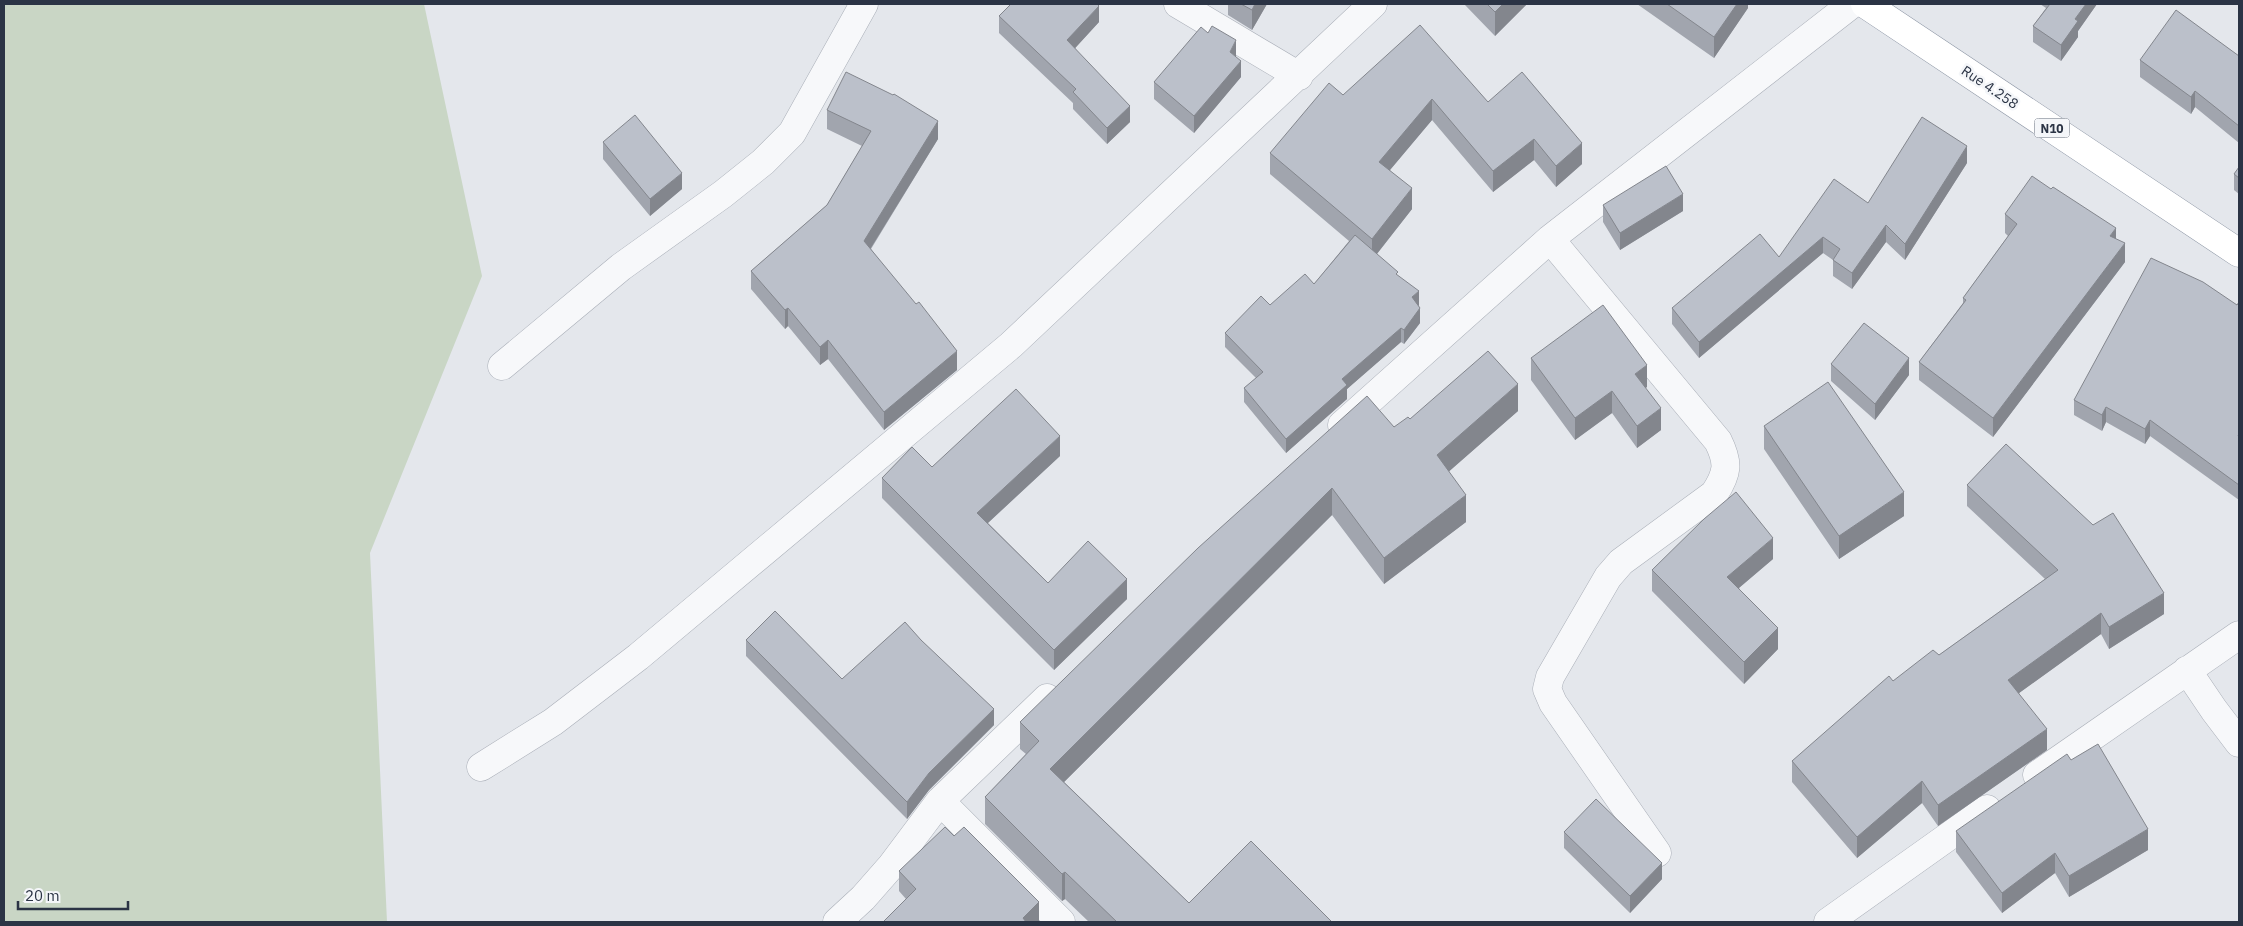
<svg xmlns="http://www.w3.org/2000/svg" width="2243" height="926" font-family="'IBM Plex Sans',sans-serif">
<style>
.green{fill:#c9d6c5}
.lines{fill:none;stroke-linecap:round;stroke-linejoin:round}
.minor-casing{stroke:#a9aeb7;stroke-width:29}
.trunk-casing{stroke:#8b94a3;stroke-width:29}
.minor{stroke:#f7f8fa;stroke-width:28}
.trunk{stroke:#fff;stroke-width:28}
.wall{fill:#a1a5ae}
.shaded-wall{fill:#83868d}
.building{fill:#bbc0ca;stroke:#83868d}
.labels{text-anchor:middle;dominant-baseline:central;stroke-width:5;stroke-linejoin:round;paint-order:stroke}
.shield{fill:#f4f6f9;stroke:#676e7b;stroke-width:1}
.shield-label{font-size:12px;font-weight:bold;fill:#2b3445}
.street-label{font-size:14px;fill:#2b3445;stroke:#f4f6f9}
</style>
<rect width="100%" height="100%" fill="#e4e7ec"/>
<!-- green -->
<path class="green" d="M 4,4 L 424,4 L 482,276 L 370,553 L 387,922 L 4,922 Z"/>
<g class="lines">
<!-- minor casing -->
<g class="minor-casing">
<path id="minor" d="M 1178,4 L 1299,76
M 1550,239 L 1718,441 C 1729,463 1728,473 1714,494 L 1621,562 L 1608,577 L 1550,677 L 1547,689 L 1553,703 L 1657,853
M 502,366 L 621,267 L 723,194 L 763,162 L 792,133 L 864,4
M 1342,425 L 1550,239 L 1852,4
M 2187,670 L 2214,710 L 2239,743
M 481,767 L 553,722 L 638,657 L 1011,345 L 1373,4
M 2037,775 L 2239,635
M 940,801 L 1061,922
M 837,922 L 863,898 L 892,865 L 940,801 L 1047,698
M 1828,922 L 1987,809"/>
</g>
<!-- trunk casing -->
<g class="trunk-casing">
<path id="trunk" d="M 1865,4 L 2239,253"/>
</g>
<!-- minor -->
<use href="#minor" class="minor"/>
<!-- trunk -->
<use href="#trunk" class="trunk"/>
</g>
<!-- wall -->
<path class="wall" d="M 1228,4 L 1267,4 L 1252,30 L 1228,15 Z
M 1464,4 L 1527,4 L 1495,36 Z
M 1637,4 L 1748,4 L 1748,8 L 1714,58 Z
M 2040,4 L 2097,4 L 2078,31 L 2078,37 L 2061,61 L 2033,42 L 2033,26 L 2046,8 Z
M 999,16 L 1099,22 L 1075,48 L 1130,122 L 1107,144 L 1073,109 L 1073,103 L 999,33 Z
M 2239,56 L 2239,143 L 2195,107 L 2191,114 L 2140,77 L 2140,60 Z
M 1236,57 L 1241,77 L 1194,133 L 1154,99 L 1154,82 Z
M 1343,95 L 1488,102 L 1582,164 L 1556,187 L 1534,160 L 1493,192 L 1432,120 L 1390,170 L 1412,209 L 1377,254 L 1398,276 L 1419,305 L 1420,323 L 1404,344 L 1401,342 L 1347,389 L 1347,399 L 1286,453 L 1244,402 L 1244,388 L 1256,378 L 1225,347 L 1225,333 L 1270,305 L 1314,284 L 1349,241 L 1270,174 L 1270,153 Z
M 827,110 L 938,139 L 871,249 L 957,370 L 884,430 L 828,359 L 820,365 L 788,326 L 785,329 L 751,289 L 751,271 L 827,205 L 862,146 L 827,129 Z
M 603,142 L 682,189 L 650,216 L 603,159 Z
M 1967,163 L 1905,260 L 1886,242 L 1852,289 L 1833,276 L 1833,260 L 1823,253 L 1699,358 L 1672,324 L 1672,308 L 1779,257 L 1868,203 Z
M 2239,167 L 2239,194 L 2234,190 L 2234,174 Z
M 1603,205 L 1683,211 L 1620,250 L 1603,222 Z
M 2005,214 L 2116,239 L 2125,262 L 1993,437 L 1919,380 L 1919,362 L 1963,303 L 1963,298 L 2008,236 L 2005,233 Z
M 2239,302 L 2239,500 L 2150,436 L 2145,444 L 2106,422 L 2102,431 L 2074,415 L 2074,400 L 2237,305 Z
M 1531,358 L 1647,387 L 1645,388 L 1661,430 L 1637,448 L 1612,413 L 1575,440 L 1531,380 Z
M 1831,364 L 1909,375 L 1875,420 L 1831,381 Z
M 1518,411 L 1449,471 L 1466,522 L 1384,584 L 1332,515 L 1064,782 L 1189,903 L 1332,922 L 1089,922 L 1065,899 L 1062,901 L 985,824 L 985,797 L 1026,754 L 1020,749 L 1020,722 L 1394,427 L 1410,419 Z
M 1764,426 L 1904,516 L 1839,559 L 1764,449 Z
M 1060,456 L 988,523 L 1048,583 L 1127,599 L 1054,670 L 882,498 L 882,478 L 932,467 Z
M 1967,485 L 2164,614 L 2109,649 L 2101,634 L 2019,693 L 2047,750 L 1938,826 L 1922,803 L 1857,858 L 1792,782 L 1792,761 L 1893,681 L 1939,655 L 2045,579 L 1967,506 Z
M 1773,559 L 1739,588 L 1778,649 L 1744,684 L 1652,591 L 1652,570 Z
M 746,640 L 842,679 L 921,640 L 994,725 L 929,790 L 907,819 L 746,656 Z
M 1956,831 L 2148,850 L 2069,897 L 2055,873 L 2002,913 L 1956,852 Z
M 1564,832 L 1662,879 L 1630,913 L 1564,848 Z
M 899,871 L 1039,922 L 906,899 L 899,891 Z"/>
<!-- shaded-wall -->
<path class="shaded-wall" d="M 1255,4 L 1267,4 L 1252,30 L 1252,10 Z
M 1503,4 L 1527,4 L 1495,36 L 1495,12 Z
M 1737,4 L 1748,4 L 1748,8 L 1714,58 L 1714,37 Z
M 2086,4 L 2097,4 L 2078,31 L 2078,37 L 2061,61 L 2061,45 L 2075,19 Z
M 1099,6 L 1099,22 L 1067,57 L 1067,40 Z
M 1236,40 L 1236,57 L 1230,52 Z
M 1241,61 L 1241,77 L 1194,133 L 1194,116 Z
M 2195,91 L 2195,107 L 2191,114 L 2191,97 Z
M 1432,99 L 1432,120 L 1379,183 L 1379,162 Z
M 1130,106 L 1130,122 L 1107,144 L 1107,128 Z
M 938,121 L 938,139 L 864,259 L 864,241 Z
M 1534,139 L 1534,160 L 1493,192 L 1493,171 Z
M 1582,143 L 1582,164 L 1556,187 L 1556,166 Z
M 1967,146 L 1967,163 L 1905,260 L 1905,244 Z
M 682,173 L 682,189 L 650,216 L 650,199 Z
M 1412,188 L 1412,209 L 1372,260 L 1372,239 Z
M 1683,194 L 1683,211 L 1620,250 L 1620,233 Z
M 1886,225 L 1886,242 L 1852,289 L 1852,273 Z
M 2116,228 L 2116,247 L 2110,236 Z
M 1823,237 L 1823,253 L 1699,358 L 1699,342 Z
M 2125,243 L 2125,262 L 1993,437 L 1993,418 Z
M 1419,291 L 1419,305 L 1412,311 L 1412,297 Z
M 788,308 L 788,326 L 785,329 L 785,310 Z
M 1420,308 L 1420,323 L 1404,344 L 1404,330 Z
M 1401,328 L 1401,342 L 1347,389 L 1347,399 L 1286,453 L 1286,439 L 1342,379 Z
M 828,340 L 828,359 L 820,365 L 820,347 Z
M 957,351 L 957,370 L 884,430 L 884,412 Z
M 1909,358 L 1909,375 L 1875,420 L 1875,404 Z
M 1647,365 L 1647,387 L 1635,396 L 1635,374 Z
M 1518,384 L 1518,411 L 1437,482 L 1437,455 Z
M 1612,391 L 1612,413 L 1575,440 L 1575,418 Z
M 2106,407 L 2106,422 L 2102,431 L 2102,415 Z
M 1661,408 L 1661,430 L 1637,448 L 1637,426 Z
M 2150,420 L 2150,436 L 2145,444 L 2145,429 Z
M 1060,436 L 1060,456 L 977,533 L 977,513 Z
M 1332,488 L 1332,515 L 1050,796 L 1050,769 Z
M 1904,492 L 1904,516 L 1839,559 L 1839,536 Z
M 1466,495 L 1466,522 L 1384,584 L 1384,558 Z
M 1773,538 L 1773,559 L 1727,598 L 1727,577 Z
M 1127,579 L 1127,599 L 1054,670 L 1054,650 Z
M 2164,593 L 2164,614 L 2109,649 L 2109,627 Z
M 2101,613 L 2101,634 L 2008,701 L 2008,680 Z
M 1778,628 L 1778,649 L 1744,684 L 1744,662 Z
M 994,709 L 994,725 L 929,790 L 907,819 L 907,802 L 929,773 Z
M 2047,729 L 2047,750 L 1938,826 L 1938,805 Z
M 1922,781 L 1922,803 L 1857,858 L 1857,837 Z
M 2148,829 L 2148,850 L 2069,897 L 2069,876 Z
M 2055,853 L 2055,873 L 2002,913 L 2002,893 Z
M 1662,863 L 1662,879 L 1630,913 L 1630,896 Z
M 1065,872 L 1065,899 L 1062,901 L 1062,874 Z
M 1039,902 L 1039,922 L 1023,922 L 1023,918 Z"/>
<!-- building -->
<path class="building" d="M 1011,4 L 1097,4 L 1099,6 L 1067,40 L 1130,106 L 1107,128 L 1073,92 L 1076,89 L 999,16 Z
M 1241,4 L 1255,4 L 1252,10 Z
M 1487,4 L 1503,4 L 1495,12 Z
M 1667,4 L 1737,4 L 1714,37 Z
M 2050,4 L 2086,4 L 2075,19 L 2078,21 L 2061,45 L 2033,26 Z
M 2176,10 L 2239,56 L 2239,126 L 2195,91 L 2191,97 L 2140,60 Z
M 1420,25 L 1488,102 L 1522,72 L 1582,143 L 1556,166 L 1534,139 L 1493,171 L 1432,99 L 1379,162 L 1412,188 L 1372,239 L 1270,153 L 1329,83 L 1343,95 Z
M 1212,26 L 1236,40 L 1230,52 L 1241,61 L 1194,116 L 1154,82 L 1201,27 L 1208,33 Z
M 846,72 L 893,95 L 894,94 L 938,121 L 864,241 L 916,304 L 919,302 L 957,351 L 884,412 L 828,340 L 820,347 L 788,308 L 785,310 L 751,271 L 827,205 L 871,131 L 827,110 Z
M 635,115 L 682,173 L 650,199 L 603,142 Z
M 1922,117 L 1967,146 L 1905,244 L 1886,225 L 1852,273 L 1833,260 L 1840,249 L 1823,237 L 1699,342 L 1672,308 L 1760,234 L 1779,257 L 1834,179 L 1868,203 Z
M 1666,166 L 1683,194 L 1620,233 L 1603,205 Z
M 2239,167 L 2239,178 L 2234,174 Z
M 2032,176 L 2051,189 L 2053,187 L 2116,228 L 2110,236 L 2125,243 L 1993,418 L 1919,362 L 1966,300 L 1963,298 L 2017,224 L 2005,214 Z
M 1355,235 L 1398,272 L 1396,274 L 1419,291 L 1412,297 L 1420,308 L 1404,330 L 1401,328 L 1342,379 L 1347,385 L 1286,439 L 1244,388 L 1263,372 L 1225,333 L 1261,296 L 1270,305 L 1305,274 L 1314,284 Z
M 2151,258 L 2203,282 L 2237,305 L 2239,302 L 2239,434 L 2238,436 L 2239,437 L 2239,485 L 2150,420 L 2145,429 L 2106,407 L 2102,415 L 2074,400 Z
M 1603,305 L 1647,365 L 1635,374 L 1661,408 L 1637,426 L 1612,391 L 1575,418 L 1531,358 Z
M 1864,323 L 1909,358 L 1875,404 L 1831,364 Z
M 1488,351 L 1518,384 L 1437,455 L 1466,495 L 1384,558 L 1332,488 L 1050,769 L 1189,903 L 1251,841 L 1332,922 L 1117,922 L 1065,872 L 1062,874 L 985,797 L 1039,741 L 1020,722 L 1198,548 L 1367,396 L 1394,427 L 1408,417 L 1410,419 Z
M 1828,382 L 1904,492 L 1839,536 L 1764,426 Z
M 1016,389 L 1060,436 L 977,513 L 1048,583 L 1088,541 L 1127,579 L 1054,650 L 882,478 L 912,447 L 932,467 Z
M 2006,444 L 2093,525 L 2113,513 L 2164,593 L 2109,627 L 2101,613 L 2008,680 L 2047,729 L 1938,805 L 1922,781 L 1857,837 L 1792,761 L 1889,676 L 1893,681 L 1933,650 L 1939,655 L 2058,570 L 1967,485 Z
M 1736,492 L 1773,538 L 1727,577 L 1778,628 L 1744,662 L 1652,570 L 1704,519 Z
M 775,611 L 842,679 L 905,622 L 921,640 L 994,709 L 929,773 L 907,802 L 746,640 Z
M 2098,744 L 2148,829 L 2069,876 L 2055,853 L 2002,893 L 1956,831 L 2067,754 L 2071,760 Z
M 1596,799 L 1662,863 L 1630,896 L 1564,832 Z
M 945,827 L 954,836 L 964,827 L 1039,902 L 1023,918 L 1026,922 L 883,922 L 916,889 L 899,871 Z"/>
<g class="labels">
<!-- shield labels -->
<rect class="shield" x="2034.5" y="118.5" width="35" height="19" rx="4"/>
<g class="shield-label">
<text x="2052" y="128">N10</text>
</g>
<!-- street labels -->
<g class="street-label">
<text transform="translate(1990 87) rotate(34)">Rue 4.258</text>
</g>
</g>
<!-- border -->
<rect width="2243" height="926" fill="none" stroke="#2b3445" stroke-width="10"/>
<!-- scale -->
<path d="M18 901v8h110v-8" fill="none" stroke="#2b3445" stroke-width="2.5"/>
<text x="25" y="901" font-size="15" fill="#2b3445" stroke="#f4f6f9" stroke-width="4" paint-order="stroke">20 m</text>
</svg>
